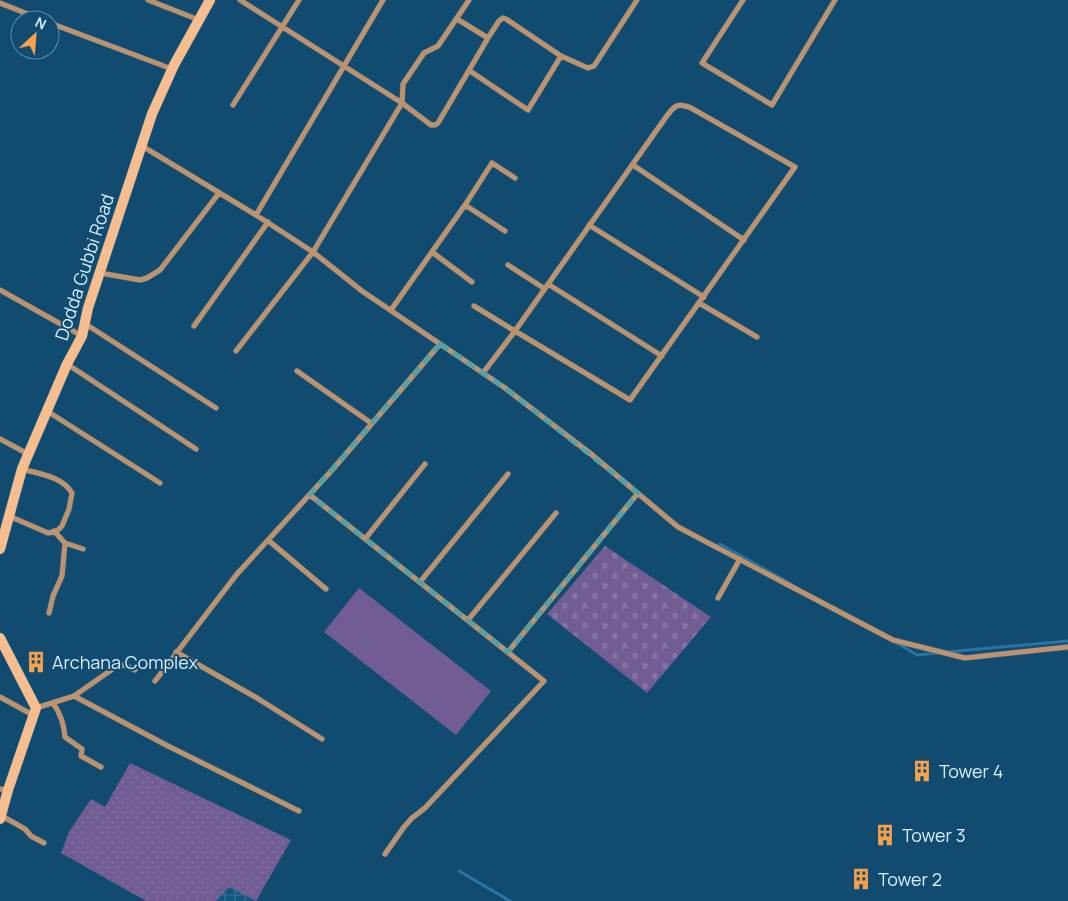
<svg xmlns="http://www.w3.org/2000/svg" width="1068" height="901" font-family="Manrope,sans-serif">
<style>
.industrial{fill:url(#industrial-grid)}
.green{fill:url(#green-dots)}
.cemetery{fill:url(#cemetery-stones)}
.pitch{fill:#715c93}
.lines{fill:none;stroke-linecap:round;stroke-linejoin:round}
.stream{stroke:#2a74a3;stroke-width:3}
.street-casing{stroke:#34698a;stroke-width:6}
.secondary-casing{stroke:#34698a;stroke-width:11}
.street{stroke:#be926d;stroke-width:5}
.secondary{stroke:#f6be8f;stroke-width:10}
.marked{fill:none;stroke:#55a0a0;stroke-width:4;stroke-dasharray:10 6;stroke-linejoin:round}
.labels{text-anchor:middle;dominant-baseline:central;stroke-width:4;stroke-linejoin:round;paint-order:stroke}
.street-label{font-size:18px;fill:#d6edfe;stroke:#114c70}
.poi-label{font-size:18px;fill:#d6edfe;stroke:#114c70;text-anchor:start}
</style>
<defs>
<pattern id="industrial-grid" width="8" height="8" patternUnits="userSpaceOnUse" patternTransform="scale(1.25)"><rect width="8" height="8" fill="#125780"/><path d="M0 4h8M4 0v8" fill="none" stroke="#346f93"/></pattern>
<pattern id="green-dots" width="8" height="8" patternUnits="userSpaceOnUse" patternTransform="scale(1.25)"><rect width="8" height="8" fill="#715c93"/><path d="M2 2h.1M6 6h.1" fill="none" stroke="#8474a3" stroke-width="1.8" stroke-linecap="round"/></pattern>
<pattern id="cemetery-stones" width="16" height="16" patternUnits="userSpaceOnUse" patternTransform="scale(1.25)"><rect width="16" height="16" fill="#715c93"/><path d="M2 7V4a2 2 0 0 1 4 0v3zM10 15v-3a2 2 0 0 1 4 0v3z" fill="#8474a3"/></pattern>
</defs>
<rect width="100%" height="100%" fill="#114c70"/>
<!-- industrial -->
<path class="industrial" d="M 229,887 L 256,901 L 216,901 Z"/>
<!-- green -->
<path class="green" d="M 130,763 L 291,840 L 256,901 L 229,887 L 216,901 L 146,901 L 61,853 L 69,832 L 91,799 L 105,807 Z"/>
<!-- cemetery -->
<path class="cemetery" d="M 605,546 L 711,617 L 647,693 L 547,614 Z"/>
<!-- pitch -->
<path class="pitch" d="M 359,588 L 491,691 L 456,735 L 324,632 Z"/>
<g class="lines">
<!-- stream -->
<path class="stream" d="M 720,544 L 793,585
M 895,642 L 917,655 L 938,653
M 946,652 L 1068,641
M 459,871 L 510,901"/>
<!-- street casing -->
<g class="street-casing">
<path id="street" d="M 148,0 L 199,20
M 240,0 L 402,103 L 431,125 L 435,125 L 438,123 L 488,38
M 743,0 L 702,63 L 772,105 L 835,0
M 0,3 L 43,20
M 457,19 L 488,38 L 499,21 L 503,18 L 506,19 L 561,56 L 588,68 L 594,66 L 637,0
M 50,23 L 172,69
M 470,71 L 528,110 L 561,56
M 233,105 L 299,0
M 142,146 L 256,215 L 313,252 L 362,291 L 505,388 L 591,454 L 678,527 L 893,640 L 965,658 L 1068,647
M 633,165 L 744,240
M 465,205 L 505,231
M 256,215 L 383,0
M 589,225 L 704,297
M 432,252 L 472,282
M 508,265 L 545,289
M 100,273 L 140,280 L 147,278 L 160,270 L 219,193
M 548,284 L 662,356
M 0,290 L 82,336
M 699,303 L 757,337
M 474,306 L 515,331 L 666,117 C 674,106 677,102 691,108 L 795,167 L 630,400 L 515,331 L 483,373
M 391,310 L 465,205 L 492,163 L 515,178
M 84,323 L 216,408
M 194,326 L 268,222
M 236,351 L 313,252 L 402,103 L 403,84 L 424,53 L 438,46 L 469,0
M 67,364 L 196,449
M 297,371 L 371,423
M 47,411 L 160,483
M 0,439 L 28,454
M 310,495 L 544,681 L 425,808 L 412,818 L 404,827 L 385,854
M 9,516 L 48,533 L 57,531 L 62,526 L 69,509 L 72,493 C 62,476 39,474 22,469
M 54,531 L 65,543 L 83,549
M 365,539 L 425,464
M 268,540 L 326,589
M 420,582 L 508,474
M 718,598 L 740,559
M 49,613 L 53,596 L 62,576 L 65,543
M 468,620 L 556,513
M 176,652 L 257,698 L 322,739
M 508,652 L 638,493
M 155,681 L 237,574 L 333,469 L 440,344
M 74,696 L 117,666 L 125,665 L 135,670
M 0,697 L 33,715
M 53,703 C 61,714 64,724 65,737 L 82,749 L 81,756 L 101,767
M 36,708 L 74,696 L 166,745 L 299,811
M 0,789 L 8,790
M 2,816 L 25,829 L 31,836 L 44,843"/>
</g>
<!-- secondary casing -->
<g class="secondary-casing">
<path id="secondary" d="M 0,549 L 22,469 L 67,364 L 82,336 L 88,308 L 152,114 L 174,65 L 210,0
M 0,638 L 36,708 L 8,790 L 0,819"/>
</g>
<!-- street -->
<use href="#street" class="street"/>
<!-- secondary -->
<use href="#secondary" class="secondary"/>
</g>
<!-- marked area -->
<path class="marked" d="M 440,344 L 505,388 L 638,493 L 508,652 L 310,495 Z"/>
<!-- icons -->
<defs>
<g id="building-bare" transform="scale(1.725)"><path d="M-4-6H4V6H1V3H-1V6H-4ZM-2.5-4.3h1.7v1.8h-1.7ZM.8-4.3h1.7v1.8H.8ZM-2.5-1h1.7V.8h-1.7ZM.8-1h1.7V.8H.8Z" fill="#f9a04d" stroke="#114c70" stroke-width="2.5" paint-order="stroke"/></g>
</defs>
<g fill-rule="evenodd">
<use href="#building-bare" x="36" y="662"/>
<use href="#building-bare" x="922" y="771"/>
<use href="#building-bare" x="885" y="835"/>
<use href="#building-bare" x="861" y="879"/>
</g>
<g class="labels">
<!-- street labels -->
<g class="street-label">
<text transform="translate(84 267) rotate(-72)">Dodda Gubbi Road</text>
</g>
<!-- poi labels -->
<g class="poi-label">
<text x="52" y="662">Archana Complex</text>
<text x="939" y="771">Tower 4</text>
<text x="902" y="835">Tower 3</text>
<text x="878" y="879">Tower 2</text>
</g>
</g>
<!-- north arrow -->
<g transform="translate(35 35) rotate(26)"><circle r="24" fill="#114c70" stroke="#608ca9"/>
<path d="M0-4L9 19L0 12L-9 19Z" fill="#f9a04d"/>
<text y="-8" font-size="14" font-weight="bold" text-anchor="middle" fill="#d6edfe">N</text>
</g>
</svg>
